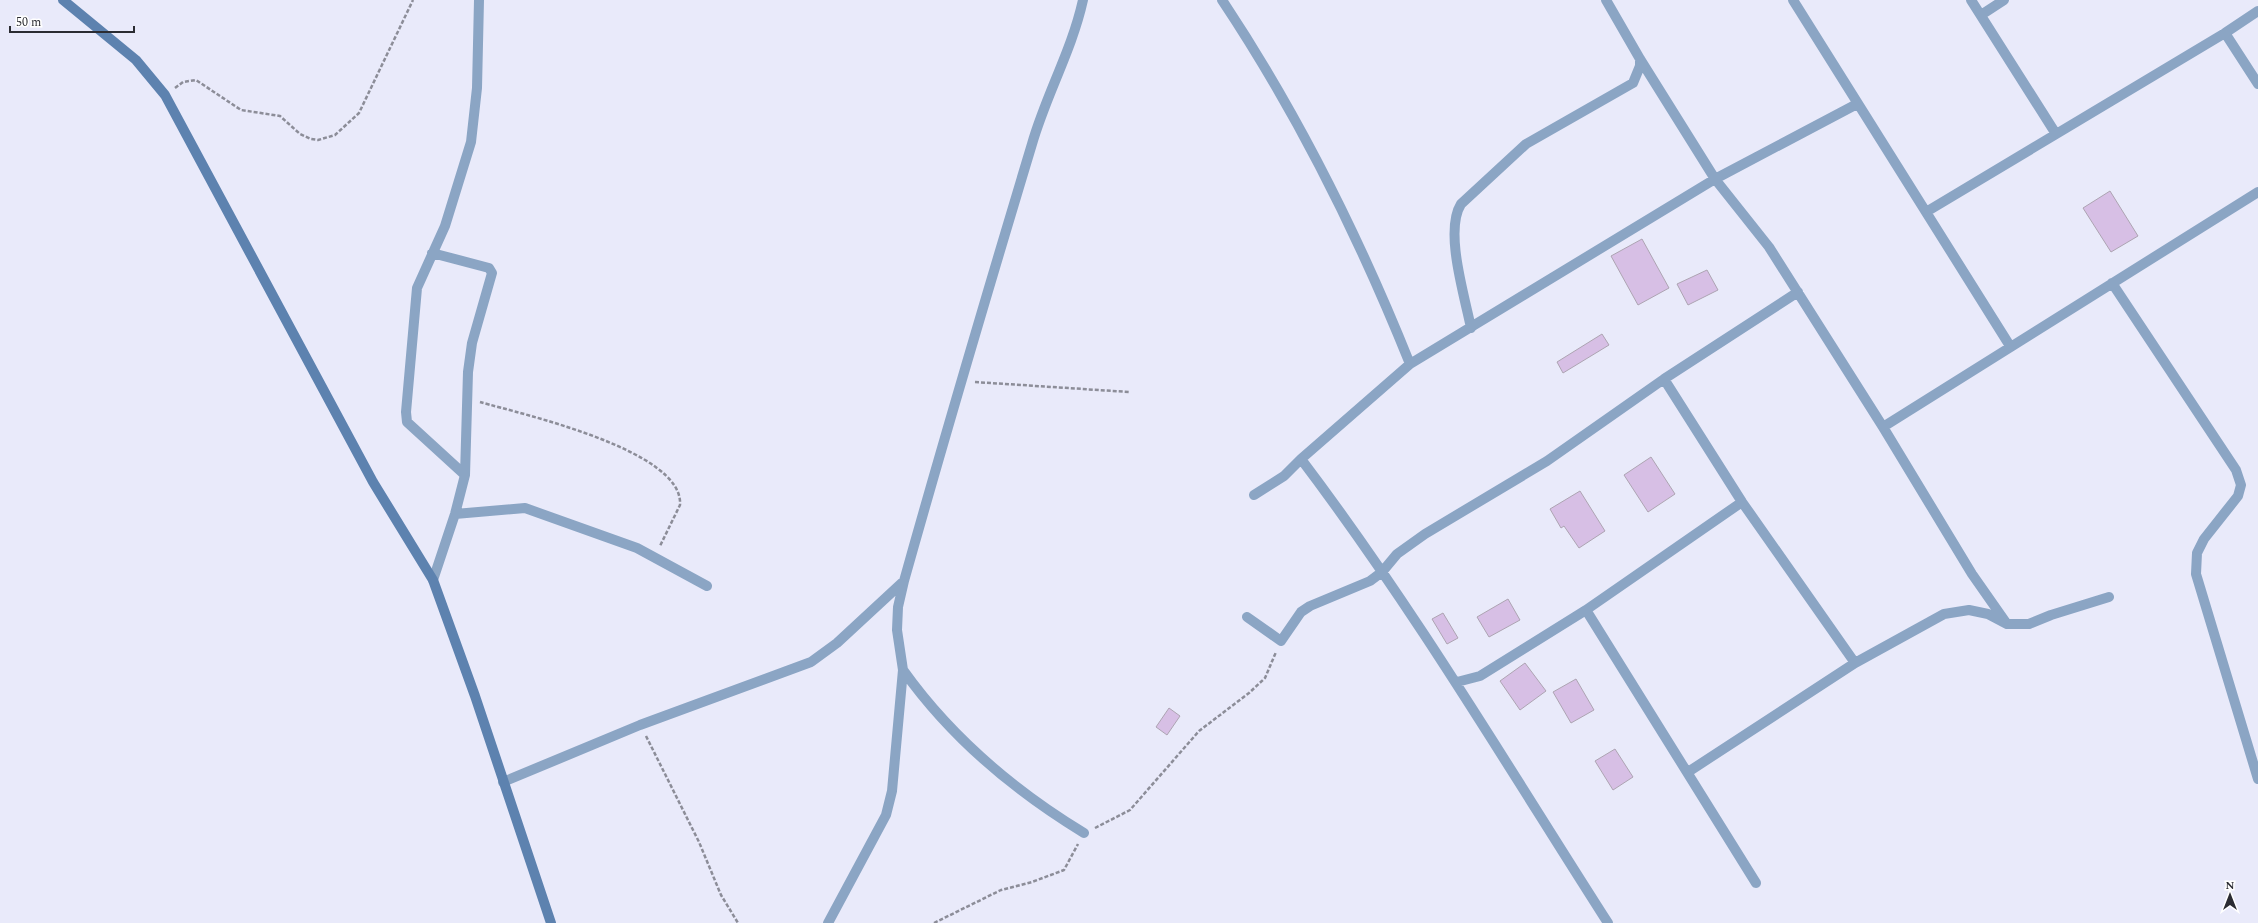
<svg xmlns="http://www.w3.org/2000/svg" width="2258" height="923" font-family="Spectral,serif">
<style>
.building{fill:#d7bfe5;stroke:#ada4b2}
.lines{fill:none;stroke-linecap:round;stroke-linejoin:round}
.path{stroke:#8c8d98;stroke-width:2.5;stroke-dasharray:4 2;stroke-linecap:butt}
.street{stroke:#8ba5c4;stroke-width:10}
.secondary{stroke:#5d82af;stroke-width:10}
</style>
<rect width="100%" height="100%" fill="#e9eafa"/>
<!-- building -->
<path class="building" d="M 2110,191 L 2138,236 L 2111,252 L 2083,208 Z
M 1642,239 L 1669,288 L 1638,305 L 1611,256 Z
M 1707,270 L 1718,290 L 1688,305 L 1677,284 Z
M 1602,334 L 1609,345 L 1563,373 L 1557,362 Z
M 1651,457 L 1675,494 L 1648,512 L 1624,475 Z
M 1580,491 L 1605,531 L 1579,548 L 1564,526 L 1561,528 L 1550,509 Z
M 1508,599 L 1520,620 L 1489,637 L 1477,617 Z
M 1443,613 L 1458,638 L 1447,644 L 1432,619 Z
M 1525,663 L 1546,691 L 1520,710 L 1500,681 Z
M 1576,679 L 1594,710 L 1571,723 L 1553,692 Z
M 1169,708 L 1180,716 L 1167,735 L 1156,727 Z
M 1615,749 L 1633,777 L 1613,790 L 1595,761 Z"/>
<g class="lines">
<!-- path -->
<path class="path" d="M 175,88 L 183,82 L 196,80 L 241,110 L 280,116 L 300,134 L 311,139 L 318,140 L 335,135 L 359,113 L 413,0
M 975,382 L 1129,392
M 480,402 C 521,414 684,450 680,505 L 660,546
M 646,736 L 699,842 L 721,895 L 738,923
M 1095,828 L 1130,810 L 1199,731 L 1249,693 L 1265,678 L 1276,652
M 934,923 L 1001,890 L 1032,882 L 1064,870 L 1078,844"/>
<!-- street -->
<path class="street" d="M 1222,0 C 1298,114 1359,237 1410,364
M 1606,0 L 1640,59 L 1715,179 L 1769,247 L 1883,427 L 1972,574 L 2007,624
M 1793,0 L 2010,346
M 1971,0 L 2056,134
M 1981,15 L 2004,0
M 2225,33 L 2258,84
M 1926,212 L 2225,33 L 2258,11
M 432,253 L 489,268 L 492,273 L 472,343 L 468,372 L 465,475 L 455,514 L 433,580
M 2112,283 L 2236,470 L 2241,485 L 2238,496 L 2204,539 L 2197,553 L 2196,574 L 2258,779
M 1471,328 C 1465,297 1444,231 1461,204 L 1526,144 L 1633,83 L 1640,66 L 1640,59
M 1664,379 L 1742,502 L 1855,663
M 1883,427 L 2258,192
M 465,475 L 407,422 L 406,412 L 417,288 L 445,226 L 471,142 L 477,88 L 479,0
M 1254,495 L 1284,476 L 1301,459
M 455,514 L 525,508 L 637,548 L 707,586
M 1586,610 L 1756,883
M 1247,617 L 1281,641 L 1301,612 L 1310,606 L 1370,581 L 1382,572 L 1397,554 L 1425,534 L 1547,461 L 1664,379 L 1798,292
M 903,670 C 950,736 1015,791 1084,833
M 1457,682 L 1480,676 L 1586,610 L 1742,502
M 1688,772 L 1855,663 L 1944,614 L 1969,610 L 1988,614 L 2007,624 L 2029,624 L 2051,615 L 2109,597
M 503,782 L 640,725 L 811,662 L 837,643 L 904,581
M 828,923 L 886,815 L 892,791 L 903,670 L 897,630 L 898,607 L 904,581 C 945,435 988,290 1032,144 C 1046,95 1072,50 1083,0
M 1608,923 C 1508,767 1413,607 1301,459 L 1410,364 L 1715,179 L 1857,104"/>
<!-- secondary -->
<path class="secondary" d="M 63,0 L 136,60 L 165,95 L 373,482 L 433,580 L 475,696 L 551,923"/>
</g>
<!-- north arrow -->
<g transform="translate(2230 895)" stroke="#ffffff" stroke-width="3" paint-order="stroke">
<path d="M0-3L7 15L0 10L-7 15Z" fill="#2b2c32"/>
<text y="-6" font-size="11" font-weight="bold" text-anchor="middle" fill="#2b2c32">N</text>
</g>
<!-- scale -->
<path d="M10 26v6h124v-6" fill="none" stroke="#2b2c32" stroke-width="2"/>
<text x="16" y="26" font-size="12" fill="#2b2c32" stroke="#ffffff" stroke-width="3" paint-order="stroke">50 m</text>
</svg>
